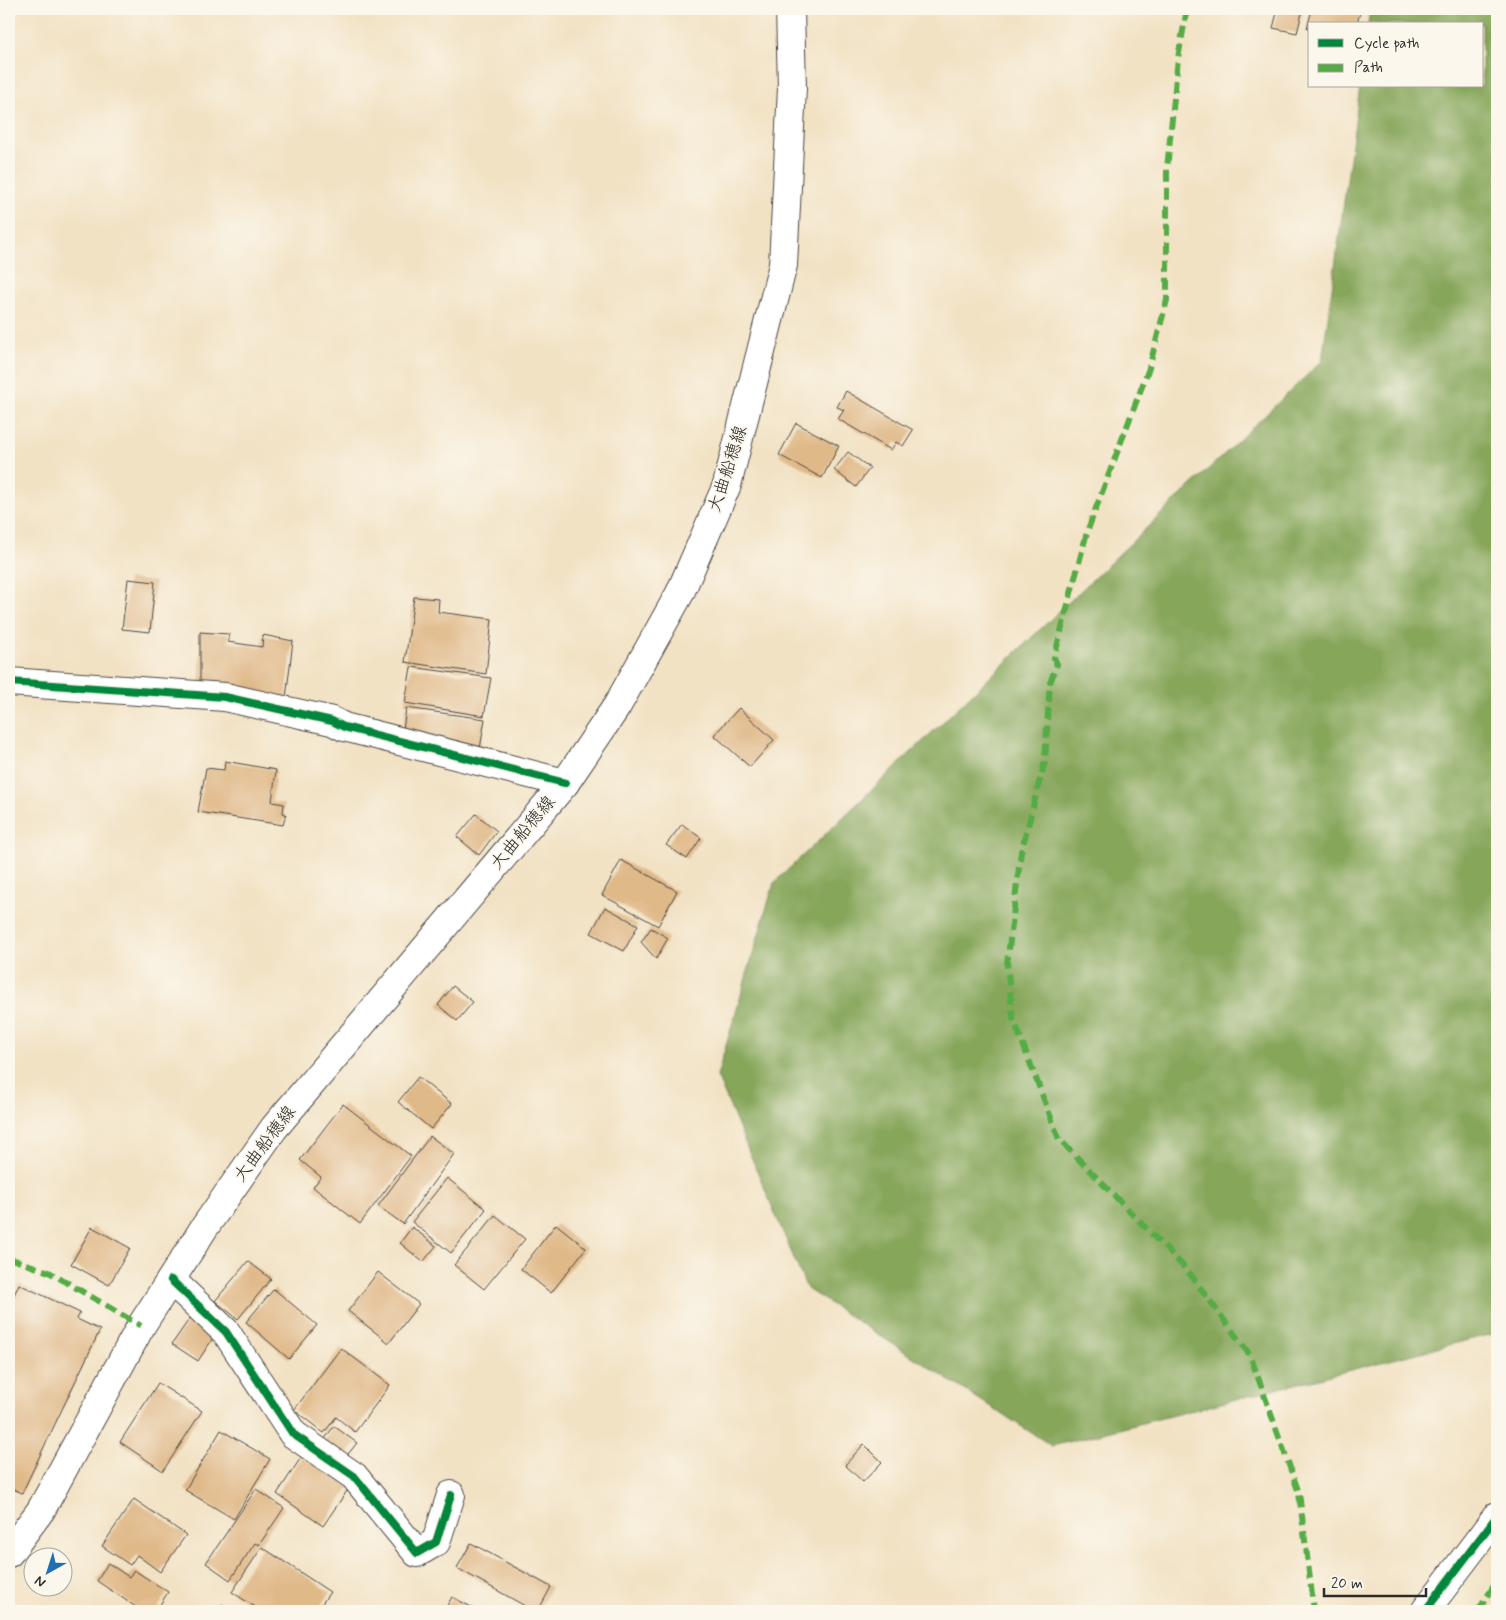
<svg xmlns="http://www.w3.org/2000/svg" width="1506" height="1620" font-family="Mynerve,'Klee One',sans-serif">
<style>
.forest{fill:#86a65a;stroke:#586842}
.building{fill:#e0b989}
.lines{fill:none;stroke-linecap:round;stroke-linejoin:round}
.minor-casing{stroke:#494642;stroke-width:30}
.major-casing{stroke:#494642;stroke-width:30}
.minor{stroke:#fff;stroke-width:28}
.major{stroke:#fff;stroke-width:28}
.quiet{stroke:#54ab44;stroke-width:6;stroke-dasharray:12 6;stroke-linecap:butt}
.cycleway-casing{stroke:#fbf7ec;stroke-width:11}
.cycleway{stroke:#00873e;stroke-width:8}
.labels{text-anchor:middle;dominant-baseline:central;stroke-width:4;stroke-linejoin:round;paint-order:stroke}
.street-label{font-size:18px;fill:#2b2b2b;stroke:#fbf7ec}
</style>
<rect width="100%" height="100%" fill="#fbf7ec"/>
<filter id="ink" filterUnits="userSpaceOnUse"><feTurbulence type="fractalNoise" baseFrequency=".02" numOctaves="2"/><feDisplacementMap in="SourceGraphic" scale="10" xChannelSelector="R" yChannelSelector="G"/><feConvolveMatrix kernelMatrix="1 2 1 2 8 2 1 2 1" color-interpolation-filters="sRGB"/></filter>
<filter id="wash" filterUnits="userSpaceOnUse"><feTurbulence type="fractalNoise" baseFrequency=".0096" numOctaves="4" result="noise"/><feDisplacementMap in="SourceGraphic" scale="20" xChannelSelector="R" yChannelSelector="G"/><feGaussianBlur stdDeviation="1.12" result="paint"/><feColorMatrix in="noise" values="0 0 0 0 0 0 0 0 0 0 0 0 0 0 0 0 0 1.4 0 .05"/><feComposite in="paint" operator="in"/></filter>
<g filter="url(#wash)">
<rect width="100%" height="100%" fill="#f2e2c4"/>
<!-- forest -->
<path class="forest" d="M 1370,9 L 1497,9 L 1497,1334 L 1488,1335 L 1052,1446 L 807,1289 L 717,1076 L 774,883 L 1322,361 L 1360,86 L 1482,86 L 1482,24 L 1368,24 Z"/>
<g id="blocks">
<!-- building -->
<path class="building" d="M 1278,9 L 1303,9 L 1297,33 L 1273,28 Z
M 1312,9 L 1345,9 L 1360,12 L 1357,24 L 1310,24 L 1310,29 L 1307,28 Z
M 846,391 L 913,430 L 903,446 L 896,442 L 891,450 L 838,419 L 844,410 L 837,407 Z
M 796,423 L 839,446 L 822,478 L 779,455 Z
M 848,452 L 870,468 L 856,487 L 834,470 Z
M 128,579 L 155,582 L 150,632 L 122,629 Z
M 414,597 L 439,599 L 438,612 L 492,619 L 486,674 L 405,662 Z
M 200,632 L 229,634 L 228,642 L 262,647 L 263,635 L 293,641 L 285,706 L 200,683 Z
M 411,667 L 491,678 L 484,716 L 405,703 Z
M 406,708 L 485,719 L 480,749 L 402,737 Z
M 739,708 L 774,740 L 750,767 L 714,735 Z
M 225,761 L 276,770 L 272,802 L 284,804 L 283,813 L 286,814 L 283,825 L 198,812 L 206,768 L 224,770 Z
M 476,814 L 497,831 L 479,855 L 457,837 Z
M 682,824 L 701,838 L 687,859 L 666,845 Z
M 621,860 L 677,891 L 658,926 L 602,895 Z
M 605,907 L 638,925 L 624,951 L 591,933 Z
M 651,928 L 668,938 L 656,959 L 641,942 Z
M 453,986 L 473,1002 L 457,1021 L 438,1005 Z
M 418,1077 L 452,1104 L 431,1129 L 398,1102 Z
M 343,1104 L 411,1156 L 360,1224 L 313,1187 L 321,1177 L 300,1160 Z
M 430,1136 L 454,1154 L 403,1224 L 378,1206 Z
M 447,1178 L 486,1209 L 451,1253 L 412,1222 Z
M 495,1215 L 525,1239 L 484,1289 L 454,1265 Z
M 556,1224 L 586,1248 L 551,1293 L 521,1269 Z
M 92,1227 L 130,1248 L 109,1285 L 71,1264 Z
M 412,1227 L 436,1246 L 423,1262 L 400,1243 Z
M 248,1261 L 271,1279 L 238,1319 L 215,1301 Z
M 378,1272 L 419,1304 L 389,1343 L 348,1311 Z
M 19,1284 L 80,1313 L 77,1319 L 100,1330 L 22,1493 L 9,1487 L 9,1306 Z
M 274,1289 L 317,1325 L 289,1359 L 246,1322 Z
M 192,1315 L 217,1332 L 198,1361 L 172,1344 Z
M 341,1348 L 390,1385 L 355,1432 L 336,1417 L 324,1433 L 294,1410 Z
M 158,1383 L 202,1411 L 163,1471 L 120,1442 Z
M 334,1426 L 357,1443 L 344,1459 L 322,1443 Z
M 221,1430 L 270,1459 L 234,1519 L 185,1490 Z
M 864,1444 L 882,1462 L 863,1482 L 845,1465 Z
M 304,1453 L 351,1485 L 323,1526 L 277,1494 Z
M 256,1489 L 284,1508 L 259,1545 L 255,1543 L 230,1580 L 206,1563 Z
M 134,1499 L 186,1535 L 160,1572 L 137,1555 L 130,1565 L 102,1546 Z
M 471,1543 L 551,1587 L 538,1611 L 534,1611 L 457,1568 Z
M 262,1547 L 330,1592 L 317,1611 L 261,1611 L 232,1592 Z
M 108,1563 L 129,1577 L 134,1570 L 168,1592 L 156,1611 L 142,1611 L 97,1581 Z
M 452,1597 L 479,1611 L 444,1611 Z
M 222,1604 L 230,1611 L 216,1611 Z"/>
</g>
</g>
<g filter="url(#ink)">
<use href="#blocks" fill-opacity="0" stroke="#494642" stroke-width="1"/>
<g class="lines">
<!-- minor casing -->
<g class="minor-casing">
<path id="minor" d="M 9,682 L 225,697 L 332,721 L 344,727 L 565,783
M 171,1280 L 226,1332 L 293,1434 L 354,1476 L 417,1553 L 436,1542 L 451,1495
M 1425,1611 L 1497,1516"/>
</g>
<!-- major casing -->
<g class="major-casing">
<path id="major" d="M 9,1553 L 41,1510 L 141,1326 L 204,1228 L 274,1128 L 565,783 L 617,706 L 680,593 L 727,485 L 783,265 L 792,88 L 790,9"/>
</g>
<!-- minor -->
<use href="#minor" class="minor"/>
<!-- major -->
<use href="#major" class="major"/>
<!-- quiet -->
<path class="quiet" d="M 1187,9 L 1178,58 L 1167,169 L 1167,300 L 1149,368 L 1087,532 L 1054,658 L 1057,664 L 1050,683 L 1045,761 L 1021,852 L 1007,964 L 1013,1018 L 1059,1139 L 1187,1270 L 1250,1355 L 1299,1493 L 1314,1611
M 9,1258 L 49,1272 L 141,1326
M 1478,1611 L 1497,1581"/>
<!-- cycleway casing -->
<g class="cycleway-casing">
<path id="cycleway" d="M 9,682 L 225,697 L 332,721 L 344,727 L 565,783
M 171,1280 L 226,1332 L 293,1434 L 354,1476 L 417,1553 L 436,1542 L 451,1495
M 1425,1611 L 1497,1516"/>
</g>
<!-- cycleway -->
<use href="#cycleway" class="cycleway"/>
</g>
</g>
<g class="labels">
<!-- street labels -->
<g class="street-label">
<text transform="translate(728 469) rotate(-72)">大曲船穂線</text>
<text transform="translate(523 833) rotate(-50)">大曲船穂線</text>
<text transform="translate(265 1144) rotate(-53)">大曲船穂線</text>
</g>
</g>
<!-- margin -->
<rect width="1506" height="1620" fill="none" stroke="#fbf7ec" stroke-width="30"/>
<!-- legend -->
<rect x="1308" y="22" width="175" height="65" fill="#fbf7ec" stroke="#a8a59f"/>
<rect x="1318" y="39" width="25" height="8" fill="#00873e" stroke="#a8a59f"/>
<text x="1354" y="48" font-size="15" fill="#2b2b2b">Cycle path</text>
<rect x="1318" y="64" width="25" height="8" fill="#54ab44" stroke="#a8a59f"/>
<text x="1354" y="72" font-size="15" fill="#2b2b2b">Path</text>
<!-- north arrow -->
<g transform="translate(48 1572) rotate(219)"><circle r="24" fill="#fbf7ec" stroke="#a8a59f"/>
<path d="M0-4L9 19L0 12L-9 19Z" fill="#1f6fb2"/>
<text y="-8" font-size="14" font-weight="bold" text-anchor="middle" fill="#2b2b2b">N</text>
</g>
<!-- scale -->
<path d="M1324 1588v8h102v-8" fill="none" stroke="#2b2b2b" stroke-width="2.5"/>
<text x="1331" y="1588" font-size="15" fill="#2b2b2b" stroke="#fbf7ec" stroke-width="4" paint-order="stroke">20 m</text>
</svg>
